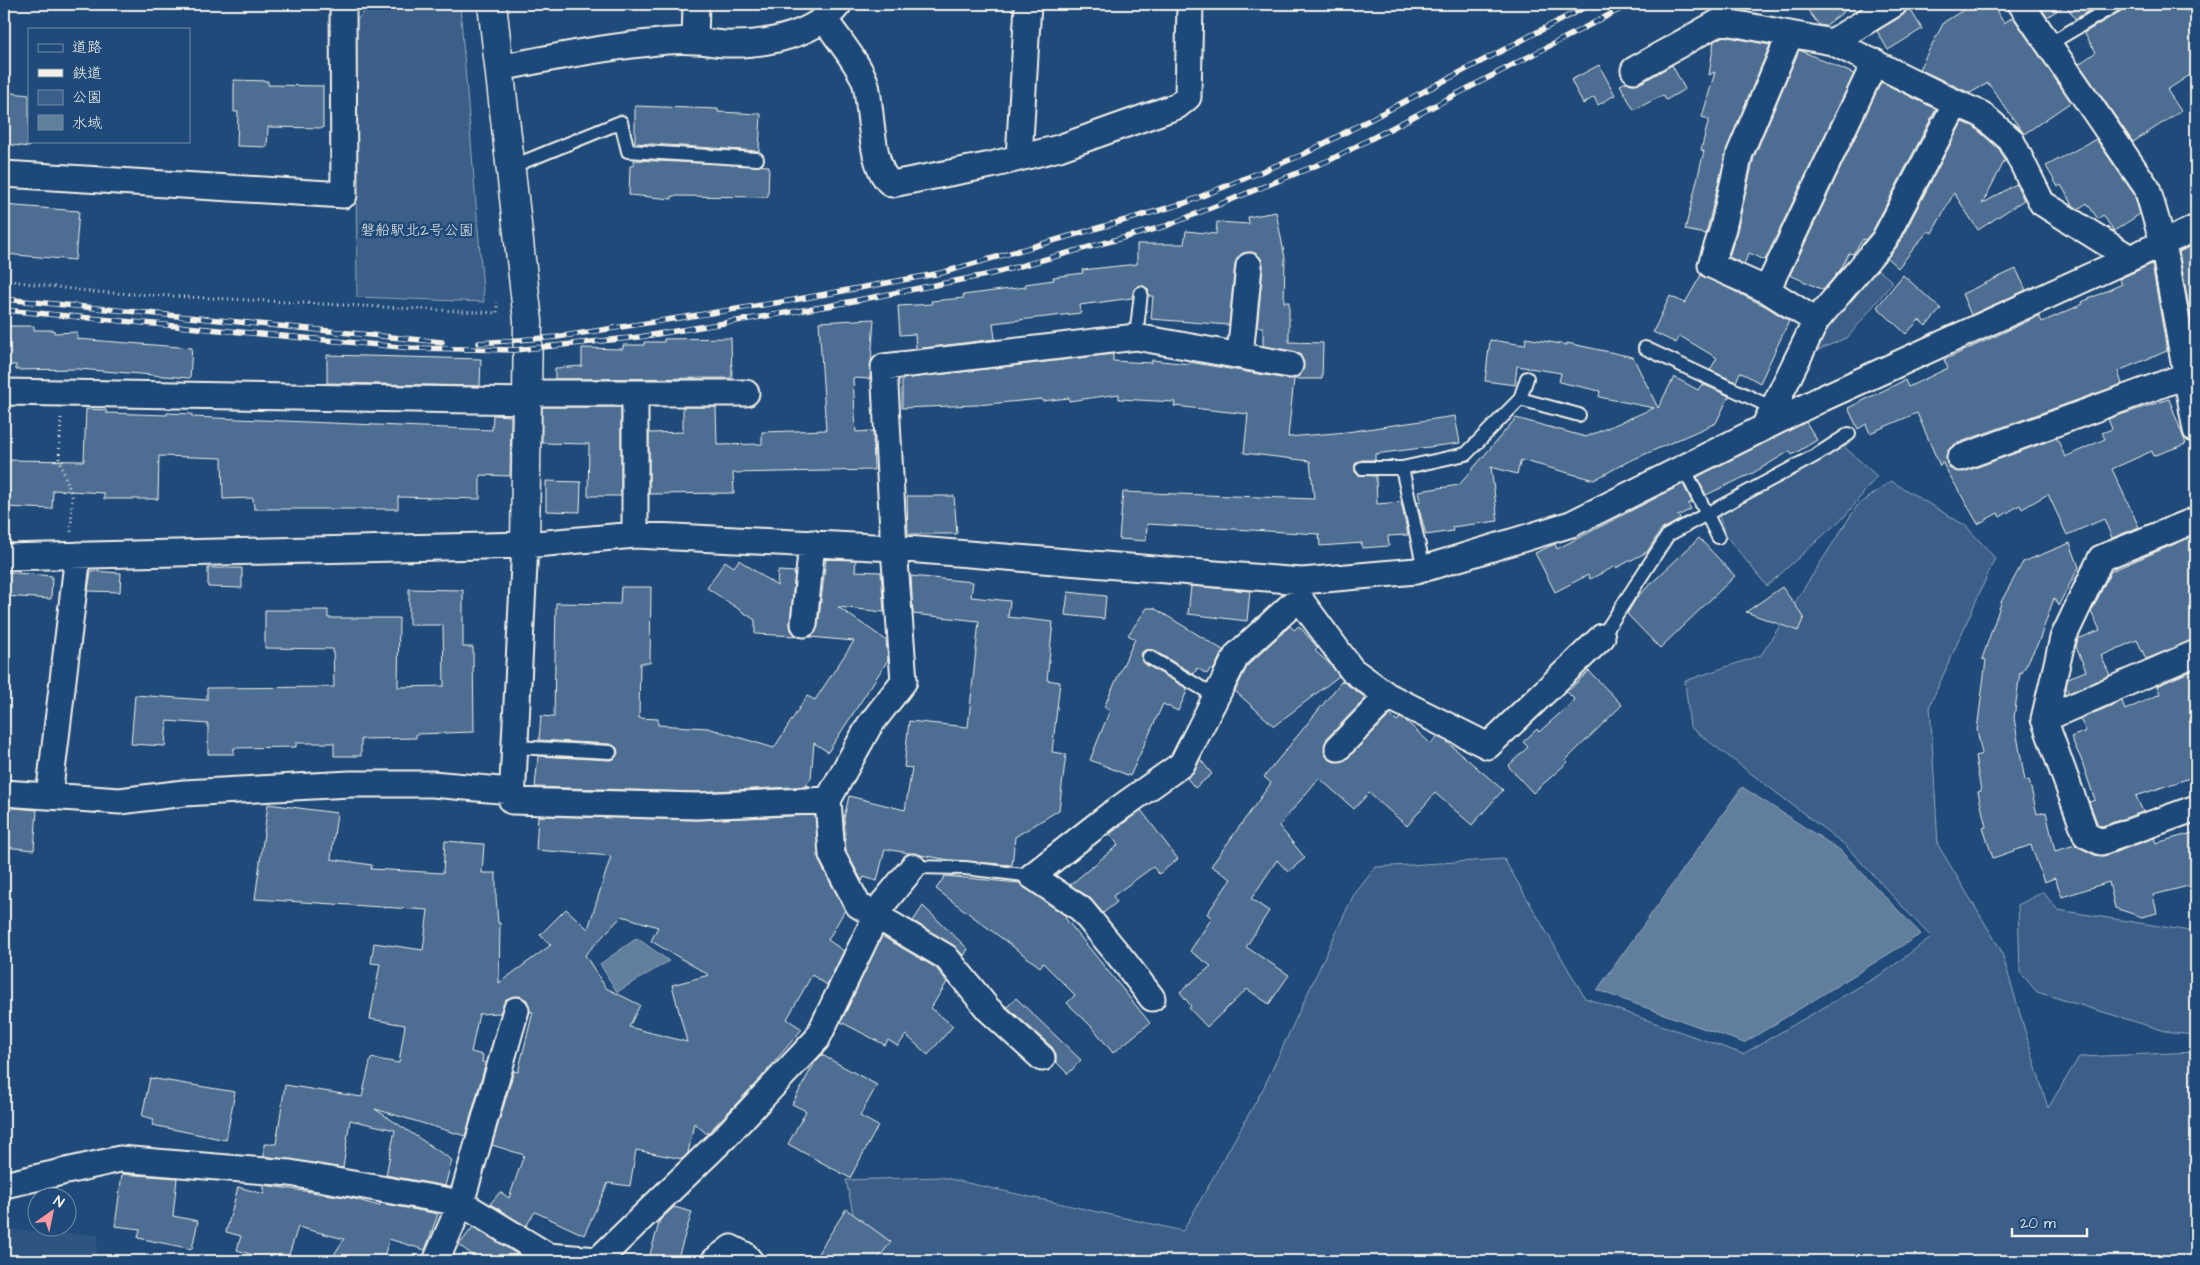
<svg xmlns="http://www.w3.org/2000/svg" width="2200" height="1265" font-family="'Architects Daughter','Klee One',sans-serif">
<style>
.built{fill:#2d5581}
.green{fill:#3a5f88;stroke:#97a8b8}
.water{fill:#627e9d;stroke:#9cacbb}
.building{fill:#4d6e92;stroke:#f4f1e8;fill-rule:evenodd}
.lines{fill:none;stroke-linecap:round;stroke-linejoin:round}
.service-casing{stroke:#f4f1e8;stroke-width:16}
.minor-casing{stroke:#f4f1e8;stroke-width:29}
.tertiary-casing{stroke:#f4f1e8;stroke-width:31}
.path{stroke:#f4f1e8;stroke-width:3;stroke-dasharray:1 4;stroke-linecap:butt}
.service{stroke:#1f4a7a;stroke-width:12}
.minor{stroke:#1f4a7a;stroke-width:25}
.tertiary{stroke:#1f4a7a;stroke-width:28}
.rail-casing{stroke:#f4f1e8;stroke-width:5.5}
.rail{stroke:#1f4a7a;stroke-width:4;stroke-dasharray:11;stroke-linecap:butt}
.labels{text-anchor:middle;dominant-baseline:central;stroke-width:5;stroke-linejoin:round;paint-order:stroke}
.park-label{font-size:15px;fill:#e1e2de;stroke:#1f4a7a}
</style>
<rect width="100%" height="100%" fill="#1f4a7a"/>
<filter id="ink" filterUnits="userSpaceOnUse"><feTurbulence type="fractalNoise" baseFrequency=".02" numOctaves="2"/><feDisplacementMap in="SourceGraphic" scale="10" xChannelSelector="R" yChannelSelector="G"/><feConvolveMatrix kernelMatrix="1 2 1 2 8 2 1 2 1" color-interpolation-filters="sRGB"/></filter>
<g filter="url(#ink)">
<!-- built -->
<path class="built" d="M 4,1229 L 98,1235 L 96,1261 L 4,1261 Z"/>
<!-- green -->
<path class="green" d="M 369,5 L 460,6 L 484,302 L 357,297 L 355,23 Z
M 1876,268 L 1893,282 L 1848,337 L 1807,355 Z
M 1841,444 L 1877,476 L 1846,515 L 1767,586 L 1727,537 L 1718,514 Z
M 1891,481 L 1966,526 L 1995,558 L 1930,705 L 1938,845 L 2001,950 L 2048,1108 L 2079,1057 L 2196,1052 L 2196,1261 L 863,1261 L 846,1180 L 941,1177 L 1183,1231 L 1264,1087 L 1353,896 L 1376,867 L 1504,859 L 1585,998 L 1743,1054 L 1885,972 L 1931,937 L 1845,845 L 1690,727 L 1685,681 L 1761,655 L 1857,506 Z
M 2043,892 L 2058,910 L 2196,932 L 2196,1035 L 2172,1033 L 2037,992 L 2020,972 L 2018,905 Z"/>
<!-- water -->
<path class="water" d="M 1742,787 L 1840,850 L 1921,934 L 1744,1043 L 1597,990 Z
M 637,938 L 669,961 L 617,992 L 600,964 Z"/>
<!-- building -->
<path class="building" d="M 1803,4 L 1854,4 L 1825,26 L 1819,25 Z
M 1973,4 L 1992,4 L 2004,23 L 2013,17 L 2071,102 L 2024,134 L 1988,83 L 1970,93 L 1919,69 L 1944,22 Z
M 2038,4 L 2101,4 L 2075,19 L 2066,5 L 2047,17 Z
M 2125,4 L 2183,4 L 2196,23 L 2196,71 L 2167,90 L 2181,111 L 2133,142 L 2079,64 L 2096,52 L 2084,33 L 2121,11 Z
M 1909,7 L 1922,29 L 1888,50 L 1877,31 L 1902,16 Z
M 1723,36 L 1770,45 L 1727,148 L 1706,234 L 1685,230 L 1704,151 L 1701,150 L 1709,119 L 1702,117 L 1715,72 L 1709,75 L 1714,41 Z
M 1799,50 L 1854,74 L 1765,260 L 1749,253 L 1744,264 L 1729,257 L 1737,231 L 1754,157 Z
M 1599,65 L 1615,95 L 1598,105 L 1594,97 L 1583,104 L 1571,80 Z
M 1672,65 L 1685,89 L 1666,100 L 1663,95 L 1634,110 L 1620,85 L 1626,82 L 1633,84 L 1641,83 Z
M 234,80 L 268,81 L 268,85 L 323,86 L 323,128 L 268,127 L 267,147 L 237,146 L 238,112 L 234,112 Z
M 1881,82 L 1936,109 L 1872,232 L 1865,240 L 1863,239 L 1853,254 L 1849,253 L 1841,269 L 1823,290 L 1790,275 Z
M 4,92 L 29,95 L 29,147 L 4,144 Z
M 635,106 L 718,109 L 718,112 L 761,114 L 759,151 L 635,143 Z
M 1962,122 L 1973,126 L 1999,149 L 2005,160 L 1982,204 L 2016,184 L 2024,200 L 1978,230 L 1954,193 L 1932,233 L 1928,231 L 1898,268 L 1887,258 L 1897,247 Z
M 2096,139 L 2134,194 L 2140,214 L 2114,231 L 2103,215 L 2098,219 L 2087,203 L 2078,209 L 2073,205 L 2061,185 L 2058,187 L 2046,166 Z
M 634,160 L 769,166 L 768,197 L 672,196 L 672,199 L 629,195 L 630,166 L 634,166 Z
M 4,205 L 79,211 L 75,260 L 4,254 Z
M 1276,212 L 1285,258 L 1284,302 L 1289,302 L 1289,342 L 1323,343 L 1322,379 L 1294,379 L 1288,437 L 1347,432 L 1455,416 L 1460,443 L 1375,454 L 1375,460 L 1362,460 L 1355,464 L 1355,472 L 1358,475 L 1376,476 L 1377,504 L 1401,502 L 1408,535 L 1388,536 L 1389,546 L 1362,548 L 1362,543 L 1320,546 L 1319,534 L 1147,524 L 1146,541 L 1119,539 L 1123,492 L 1314,499 L 1310,461 L 1244,453 L 1248,414 L 1174,406 L 1175,402 L 1119,399 L 1119,394 L 1069,401 L 1069,398 L 1042,401 L 1042,399 L 977,405 L 902,408 L 902,379 L 1113,354 L 1113,361 L 1151,363 L 1152,360 L 1189,364 L 1189,362 L 1287,379 L 1295,378 L 1301,374 L 1304,367 L 1300,354 L 1293,351 L 1263,346 L 1263,327 L 1257,327 L 1263,267 L 1258,255 L 1251,252 L 1243,253 L 1235,264 L 1229,325 L 1151,319 L 1153,296 L 1149,296 L 1148,289 L 1141,285 L 1134,289 L 1132,298 L 1080,305 L 1081,313 L 993,323 L 995,339 L 916,349 L 915,334 L 900,335 L 898,306 L 932,304 L 931,301 L 964,298 L 963,295 L 1026,287 L 1025,284 L 1054,280 L 1053,277 L 1083,273 L 1082,270 L 1137,264 L 1137,244 L 1184,244 L 1186,231 L 1216,234 L 1217,222 L 1249,224 L 1248,217 Z
M 2196,244 L 2196,339 L 2195,340 L 2179,252 Z
M 2152,264 L 2167,351 L 2118,371 L 2122,384 L 1955,444 L 1949,449 L 1946,456 L 1947,463 L 1951,469 L 1964,472 L 2057,438 L 2065,457 L 2105,439 L 2102,433 L 2112,429 L 2108,419 L 2169,399 L 2186,444 L 2153,456 L 2152,451 L 2112,469 L 2139,527 L 2112,538 L 2104,519 L 2067,535 L 2048,494 L 2022,509 L 2020,505 L 2000,517 L 1998,513 L 1978,524 L 1942,462 L 1940,466 L 1917,413 L 1870,433 L 1866,424 L 1858,429 L 1848,408 L 1905,380 L 1908,387 L 1948,368 L 1944,360 L 2039,316 L 2042,322 L 2083,304 L 2082,302 L 2122,284 L 2119,279 Z
M 2016,269 L 2026,290 L 1971,315 L 1962,294 Z
M 1701,275 L 1765,306 L 1789,321 L 1760,383 L 1740,372 L 1736,382 L 1710,370 L 1717,358 L 1680,336 L 1676,343 L 1653,332 L 1670,296 L 1685,303 Z
M 1903,275 L 1941,309 L 1926,326 L 1919,320 L 1906,334 L 1877,307 Z
M 874,319 L 870,379 L 853,378 L 856,432 L 873,431 L 874,470 L 733,473 L 734,493 L 649,494 L 649,433 L 683,432 L 683,407 L 716,407 L 717,445 L 762,444 L 762,432 L 826,430 L 819,322 Z
M 4,326 L 34,326 L 34,330 L 54,330 L 54,333 L 77,332 L 77,339 L 192,348 L 190,378 L 78,369 L 16,370 L 16,365 L 4,365 Z
M 731,338 L 732,378 L 555,379 L 555,368 L 582,366 L 582,348 L 623,349 L 623,345 L 644,345 L 644,342 L 664,342 L 664,339 Z
M 1526,338 L 1567,345 L 1567,343 L 1633,357 L 1658,408 L 1674,377 L 1698,390 L 1702,384 L 1729,396 L 1716,423 L 1625,463 L 1594,480 L 1521,460 L 1517,474 L 1491,467 L 1498,521 L 1452,527 L 1453,531 L 1426,535 L 1417,501 L 1421,501 L 1419,491 L 1459,485 L 1516,418 L 1586,437 L 1654,408 L 1599,397 L 1600,391 L 1559,382 L 1561,373 L 1517,366 L 1515,385 L 1485,381 L 1490,340 L 1525,345 Z
M 327,355 L 481,359 L 480,386 L 327,383 Z
M 542,407 L 621,407 L 621,496 L 588,496 L 589,444 L 542,443 Z
M 86,409 L 106,410 L 106,413 L 167,415 L 167,413 L 192,414 L 192,417 L 492,430 L 493,415 L 511,416 L 510,476 L 480,475 L 480,499 L 398,497 L 398,509 L 254,509 L 253,498 L 223,499 L 222,458 L 159,456 L 158,499 L 104,499 L 104,493 L 53,490 L 52,509 L 4,507 L 4,460 L 84,461 Z
M 1806,422 L 1817,440 L 1792,455 L 1790,451 L 1753,473 L 1706,495 L 1697,477 Z
M 546,481 L 581,482 L 580,512 L 546,511 Z
M 1683,484 L 1692,502 L 1688,504 L 1691,509 L 1678,516 L 1681,519 L 1661,530 L 1647,552 L 1616,568 L 1616,566 L 1590,579 L 1588,575 L 1555,592 L 1535,553 L 1555,544 L 1557,549 Z
M 907,496 L 954,496 L 957,534 L 908,534 Z
M 2196,535 L 2196,639 L 2146,659 L 2137,640 L 2101,656 L 2110,675 L 2069,693 L 2066,687 L 2068,678 L 2086,671 L 2076,647 L 2078,639 L 2100,630 L 2091,612 L 2111,571 Z
M 1699,538 L 1735,576 L 1660,648 L 1627,614 L 1637,597 Z
M 2070,543 L 2079,567 L 2058,606 L 2054,598 L 2039,641 L 2022,673 L 2020,672 L 2014,718 L 2025,781 L 2029,780 L 2037,814 L 2046,812 L 2055,851 L 2075,845 L 2095,855 L 2105,856 L 2154,838 L 2156,843 L 2196,832 L 2196,884 L 2153,895 L 2157,913 L 2142,917 L 2115,908 L 2109,882 L 2062,897 L 2055,878 L 2044,882 L 2031,845 L 1993,858 L 1983,828 L 1986,827 L 1978,792 L 1981,791 L 1975,756 L 1982,754 L 1977,730 L 1986,660 L 1982,659 L 2002,600 L 2023,562 Z
M 826,559 L 856,560 L 855,571 L 881,572 L 884,612 L 838,607 L 886,640 L 888,660 L 828,752 L 814,743 L 811,778 L 806,785 L 810,786 L 697,792 L 535,787 L 538,756 L 610,760 L 614,759 L 618,753 L 617,748 L 610,744 L 539,740 L 541,716 L 554,717 L 556,603 L 620,604 L 621,587 L 651,587 L 650,663 L 640,663 L 639,718 L 658,719 L 658,725 L 708,728 L 774,748 L 807,696 L 815,700 L 854,641 L 810,637 L 815,633 L 818,626 Z
M 739,560 L 777,586 L 778,571 L 795,572 L 790,623 L 791,630 L 797,636 L 755,634 L 755,620 L 707,588 L 725,561 L 734,567 Z
M 208,568 L 242,568 L 242,588 L 208,587 Z
M 91,571 L 121,573 L 120,592 L 88,591 Z
M 4,572 L 52,576 L 51,599 L 4,596 Z
M 911,576 L 973,582 L 971,597 L 1010,601 L 1008,617 L 1053,622 L 1047,680 L 1060,682 L 1052,752 L 1066,754 L 1059,810 L 1015,837 L 1012,865 L 950,860 L 885,849 L 877,881 L 864,877 L 862,881 L 846,851 L 844,818 L 849,796 L 905,810 L 912,768 L 904,767 L 909,721 L 968,727 L 979,621 L 913,614 Z
M 1191,586 L 1250,591 L 1247,621 L 1188,614 Z
M 1782,587 L 1804,617 L 1798,631 L 1746,612 Z
M 409,589 L 463,590 L 463,647 L 473,647 L 474,732 L 416,734 L 416,738 L 361,739 L 361,756 L 334,756 L 334,743 L 296,743 L 296,747 L 234,748 L 234,754 L 208,754 L 208,724 L 167,721 L 165,746 L 131,744 L 135,695 L 207,700 L 207,688 L 334,687 L 333,649 L 265,648 L 265,610 L 328,610 L 328,618 L 399,618 L 398,687 L 444,686 L 443,625 L 409,625 Z
M 1068,592 L 1106,596 L 1104,619 L 1065,615 Z
M 1147,608 L 1154,608 L 1223,650 L 1213,671 L 1210,669 L 1207,674 L 1197,668 L 1194,674 L 1153,650 L 1145,650 L 1142,652 L 1141,657 L 1145,664 L 1188,689 L 1178,711 L 1163,704 L 1130,776 L 1090,760 L 1110,710 L 1104,707 L 1135,639 L 1128,635 Z
M 1290,626 L 1294,630 L 1299,626 L 1318,648 L 1315,651 L 1330,664 L 1339,676 L 1274,726 L 1235,691 L 1248,665 Z
M 2196,669 L 2196,776 L 2136,796 L 2143,812 L 2102,826 L 2098,825 L 2089,802 L 2095,800 L 2081,759 L 2071,737 L 2086,731 L 2080,719 L 2122,701 L 2125,710 L 2160,694 L 2157,686 Z
M 1589,671 L 1622,705 L 1566,760 L 1568,762 L 1533,793 L 1508,766 L 1528,747 L 1523,742 L 1537,729 L 1539,732 L 1575,700 L 1567,692 Z
M 1342,681 L 1366,698 L 1327,738 L 1324,752 L 1328,759 L 1335,762 L 1348,758 L 1390,715 L 1397,721 L 1400,718 L 1405,720 L 1431,744 L 1437,737 L 1446,741 L 1503,790 L 1472,825 L 1435,793 L 1407,826 L 1369,793 L 1354,809 L 1319,778 L 1279,826 L 1305,858 L 1288,872 L 1277,860 L 1251,899 L 1269,911 L 1246,947 L 1289,975 L 1269,1004 L 1247,989 L 1207,1027 L 1189,1008 L 1191,1006 L 1180,992 L 1211,966 L 1190,951 L 1212,918 L 1207,914 L 1231,879 L 1211,866 L 1271,783 L 1264,777 Z
M 1200,759 L 1212,774 L 1195,788 L 1187,778 L 1195,771 Z
M 268,804 L 337,813 L 331,859 L 372,865 L 371,869 L 443,873 L 445,841 L 484,844 L 482,873 L 496,873 L 496,897 L 498,923 L 500,923 L 499,983 L 551,945 L 540,935 L 566,909 L 588,929 L 611,856 L 536,850 L 538,816 L 697,820 L 815,815 L 819,861 L 845,910 L 828,940 L 844,951 L 827,985 L 812,975 L 787,1019 L 802,1029 L 760,1079 L 707,1134 L 694,1123 L 688,1153 L 682,1159 L 636,1150 L 630,1186 L 608,1183 L 584,1235 L 535,1212 L 526,1226 L 490,1204 L 500,1192 L 509,1198 L 524,1155 L 492,1145 L 514,1071 L 518,1072 L 533,1012 L 530,1012 L 527,1000 L 519,996 L 506,999 L 500,1013 L 479,1014 L 471,1052 L 483,1055 L 482,1062 L 486,1063 L 465,1136 L 375,1109 L 452,1160 L 445,1186 L 386,1175 L 395,1130 L 350,1120 L 343,1168 L 264,1156 L 264,1144 L 276,1144 L 285,1085 L 362,1097 L 371,1058 L 399,1063 L 405,1025 L 370,1019 L 380,964 L 371,963 L 374,943 L 423,950 L 428,910 L 255,899 ZM 622,916 L 658,927 L 651,941 L 709,975 L 672,985 L 687,1042 L 629,1027 L 640,1005 L 606,988 L 585,955 Z
M 4,807 L 37,810 L 34,850 L 4,847 Z
M 1141,810 L 1178,859 L 1159,874 L 1153,867 L 1113,896 L 1117,902 L 1103,913 L 1089,897 L 1070,885 L 1118,845 L 1110,834 Z
M 945,876 L 1019,883 L 1067,917 L 1065,918 L 1150,1023 L 1113,1053 L 1093,1028 L 1067,1003 L 1075,995 L 1043,963 L 1040,967 L 936,889 Z
M 923,906 L 968,949 L 964,956 L 953,945 L 913,921 Z
M 882,936 L 936,968 L 947,982 L 931,1008 L 953,1026 L 928,1055 L 906,1035 L 898,1046 L 888,1040 L 885,1045 L 841,1022 Z
M 1016,998 L 1081,1060 L 1068,1074 L 1056,1062 L 1056,1054 L 1052,1047 L 1007,1007 Z
M 822,1055 L 877,1085 L 860,1116 L 878,1126 L 850,1178 L 788,1144 L 806,1111 L 792,1104 L 815,1062 Z
M 150,1078 L 235,1092 L 226,1140 L 152,1125 L 154,1119 L 142,1116 Z
M 122,1174 L 177,1178 L 173,1216 L 198,1221 L 192,1249 L 138,1238 L 140,1229 L 115,1226 Z
M 264,1185 L 351,1198 L 379,1206 L 380,1203 L 438,1214 L 425,1250 L 389,1239 L 383,1261 L 330,1261 L 344,1239 L 298,1227 L 287,1261 L 272,1261 L 237,1250 L 241,1236 L 226,1232 L 238,1187 L 264,1194 Z
M 674,1207 L 692,1212 L 677,1261 L 648,1261 L 660,1220 Z
M 846,1209 L 891,1242 L 876,1261 L 813,1261 Z
M 473,1227 L 517,1254 L 526,1261 L 480,1261 L 459,1245 Z"/>
<g class="lines">
<!-- service casing -->
<g class="service-casing">
<path id="service" d="M 2049,44 L 2117,4
M 511,167 L 621,122 L 628,151 L 757,159
M 1136,337 L 1141,293
M 1645,348 L 1773,408
M 1520,399 L 1579,415
M 1362,468 L 1402,468 L 1466,454 L 1520,399 L 1527,378
M 1402,468 L 1424,569
M 1684,468 L 1718,537
M 1602,637 L 1668,535 L 1818,454 L 1849,434
M 1149,657 L 1215,696
M 515,747 L 610,752
M 913,867 L 965,868 L 1032,876"/>
</g>
<!-- minor casing -->
<g class="minor-casing">
<path id="minor" d="M 2021,4 L 2147,188 L 2163,243 L 2196,430
M 825,20 C 836,36 862,68 866,85 C 872,110 870,170 892,184 L 991,165 L 1059,148 L 1177,106 L 1188,97 L 1190,4
M 1790,35 L 1740,153 L 1723,228 L 1711,265 L 1767,290 L 1816,321
M 695,41 L 696,4
M 1832,42 L 1894,4
M 500,68 C 550,58 599,48 650,43 C 664,41 680,40 695,41 C 708,41 720,45 733,44 C 770,44 816,34 839,4
M 1634,70 L 1721,21 L 1832,42 L 1956,103 L 1884,240 L 1816,321 L 1764,427
M 1956,103 L 1981,114 L 2011,140 L 2042,203 L 2130,258
M 1019,158 L 1028,4
M 4,174 L 344,195 L 343,4
M 1767,290 L 1875,62
M 1240,355 L 1249,266
M 4,392 L 527,401
M 527,393 L 746,393
M 635,393 L 635,535
M 1960,458 L 2196,372
M 2196,520 L 2101,558 L 2063,638 L 2044,719 L 2086,835 L 2101,842 L 2196,808
M 525,545 L 512,801 L 697,806 L 828,800
M 4,557 L 525,545 L 635,535 L 894,548 L 1302,581 L 1416,571 L 1571,524 L 1821,399 L 2196,228
M 1299,598 L 1352,670 L 1388,696 L 1488,746 L 1602,637
M 804,624 L 812,543
M 2044,719 L 2196,653
M 1338,748 L 1388,696
M 4,793 L 120,801 L 184,793 L 350,784 L 432,784 L 511,791
M 49,796 L 78,555
M 1152,998 L 1126,964 L 1081,909 L 1032,876 L 1110,815 L 1182,764 L 1237,655 L 1299,598 L 1302,581
M 1042,1058 L 988,1009 L 946,957 L 858,905 L 832,855 L 828,800 L 869,726 L 904,681 L 894,548 L 884,367 L 1136,337 L 1290,365
M 4,1185 L 120,1159 L 290,1173 L 461,1203 L 548,1256 L 598,1260 L 723,1139 L 817,1039 L 881,906 L 913,867
M 436,1261 L 461,1203 L 516,1010
M 714,1261 L 731,1248 L 745,1255 L 750,1261"/>
</g>
<!-- tertiary casing -->
<g class="tertiary-casing">
<path id="tertiary" d="M 492,4 L 528,321 L 525,545"/>
</g>
<!-- path -->
<path class="path" d="M 4,280 L 94,292 L 497,313 L 497,302
M 61,418 L 59,458 L 72,496 L 71,532"/>
<!-- service -->
<use href="#service" class="service"/>
<!-- minor -->
<use href="#minor" class="minor"/>
<!-- tertiary -->
<use href="#tertiary" class="tertiary"/>
<!-- rail casing -->
<g class="rail-casing">
<path id="rail" d="M 4,299 L 442,342
M 4,310 L 411,348 L 515,350 L 639,337 L 828,306 L 991,274 L 1166,226 L 1332,159 L 1630,4
M 479,343 L 557,337 L 788,301 L 941,273 L 1185,203 L 1304,154 L 1591,4"/>
</g>
<!-- rail -->
<use href="#rail" class="rail"/>
</g>
</g>
<g class="labels">
<!-- park labels -->
<g class="park-label">
<text x="417" y="230">磐船駅北2号公園</text>
</g>
</g>
<!-- margin -->
<rect width="2200" height="1265" fill="none" stroke="#1f4a7a" stroke-width="20"/>
<rect x="10" y="10" width="2180" height="1245" fill="none" stroke="#f4f1e8" stroke-width="2" filter="url(#ink)"/>
<!-- legend -->
<rect x="28" y="28" width="162" height="115" fill="#1f4a7a" stroke="#748da6"/>
<rect x="38" y="44" width="25" height="8" fill="#1f4a7a" stroke="#748da6"/>
<text x="72" y="52" font-size="15" fill="#f4f1e8">道路</text>
<rect x="38" y="69" width="25" height="8" fill="#f4f1e8" stroke="#748da6"/>
<text x="72" y="78" font-size="15" fill="#f4f1e8">鉄道</text>
<rect x="38" y="90" width="25" height="15" fill="#3a5f88" stroke="#748da6"/>
<text x="72" y="102" font-size="15" fill="#f4f1e8">公園</text>
<rect x="38" y="115" width="25" height="15" fill="#627e9d" stroke="#748da6"/>
<text x="72" y="128" font-size="15" fill="#f4f1e8">水域</text>
<!-- north arrow -->
<g transform="translate(52 1212) rotate(33)"><circle r="24" fill="#1f4a7a" stroke="#748da6"/>
<path d="M0-4L9 19L0 12L-9 19Z" fill="#ff9aa2"/>
<text y="-8" font-size="14" font-weight="bold" text-anchor="middle" fill="#f4f1e8">N</text>
</g>
<!-- scale -->
<path d="M2012 1228v8h75v-8" fill="none" stroke="#f4f1e8" stroke-width="2.5"/>
<text x="2020" y="1228" font-size="15" fill="#f4f1e8" stroke="#1f4a7a" stroke-width="4" paint-order="stroke">20 m</text>
</svg>
